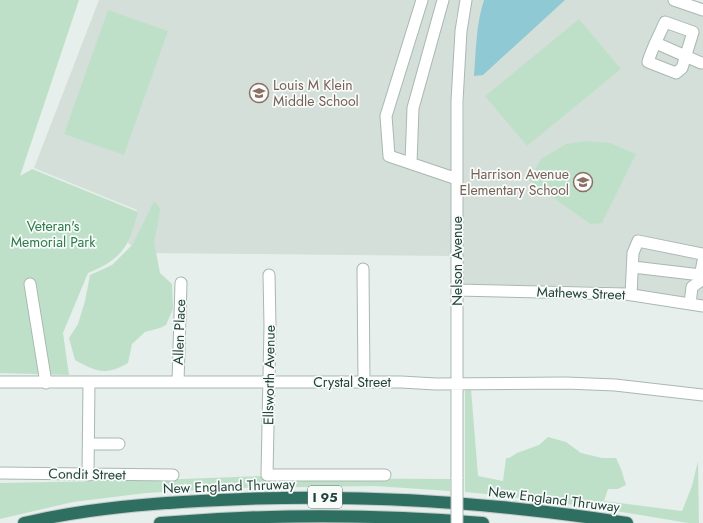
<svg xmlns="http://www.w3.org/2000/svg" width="703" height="523" font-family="Jost,sans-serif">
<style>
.built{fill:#d4dfda}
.green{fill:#bfe0c8}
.water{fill:#8ec9d4}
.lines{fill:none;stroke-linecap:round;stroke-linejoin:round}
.minor-casing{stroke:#a8b8b2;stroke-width:13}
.highway-casing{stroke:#c2cac8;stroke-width:14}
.minor{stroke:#fff;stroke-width:11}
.highway{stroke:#2f6f62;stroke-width:12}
.minor-bridge-casing{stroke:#a8b8b2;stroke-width:13;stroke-linecap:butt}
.minor-bridge{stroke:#fff;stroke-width:11}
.labels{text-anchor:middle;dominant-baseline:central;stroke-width:3.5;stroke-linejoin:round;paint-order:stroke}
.shield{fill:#f7fbf9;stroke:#637a73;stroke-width:1}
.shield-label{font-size:13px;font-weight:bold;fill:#24423a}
.education-label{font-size:14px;fill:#785e54;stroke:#f7fbf9;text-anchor:start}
.park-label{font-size:14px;fill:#2d7a4b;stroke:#f7fbf9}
.street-label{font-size:14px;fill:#24423a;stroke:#f7fbf9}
</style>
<rect width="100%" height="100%" fill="#e6efeb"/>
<!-- built -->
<path class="built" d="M 99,0 L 461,0 L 456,17 L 451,256 L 140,253 L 127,242 L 137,210 L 34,168 Z
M 472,0 L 666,0 L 703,13 L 703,301 L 614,287 L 462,284 L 464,79 L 468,14 Z"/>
<!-- green -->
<path class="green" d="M 0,0 L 79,0 L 20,176 L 32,169 L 138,212 C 135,222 131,239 124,248 C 116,260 101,268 88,273 L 63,333 L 69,375 L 0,373 Z
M 108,10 L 168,31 L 124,155 L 64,134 Z
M 579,19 L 621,69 L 527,146 L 485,96 Z
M 586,141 L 610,143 L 636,154 L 602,223 L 590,224 L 529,180 L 541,159 L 566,144 Z
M 154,201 L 160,208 L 158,224 L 154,242 L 160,273 L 172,284 L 173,309 L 166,325 L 160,328 L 145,332 L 132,344 L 128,363 C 105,376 97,372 75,360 L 69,338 L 78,324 L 85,301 L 90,275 L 112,265 L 132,245 Z
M 471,389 L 478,476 L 503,481 L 506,458 L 509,458 L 517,453 L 539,445 L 548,437 L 566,442 L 581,453 L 602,458 L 616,458 L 621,469 L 626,485 L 618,489 L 608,489 L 604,501 L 682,511 L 692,486 L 698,461 L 699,523 L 688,523 C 614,510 540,499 465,492 L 465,391 Z
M 264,476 L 268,478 L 450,479 L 450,491 L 375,486 L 236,488 L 146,493 L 73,502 L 0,519 L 0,483 L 155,480 Z"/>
<!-- water -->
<path class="water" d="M 484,0 L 565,0 L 483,75 L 474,76 C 476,51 476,24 484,0 Z"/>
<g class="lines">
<!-- minor casing -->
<g class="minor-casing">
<path id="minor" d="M 422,0 L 386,116 L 389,156 L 457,179
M 674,0 L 703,10
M 665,22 L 693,32 L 682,68 L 676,73 L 648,62 C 652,48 659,36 665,22 Z
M 656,43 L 701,63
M 411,163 L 413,108 L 443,0
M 633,267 L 701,275
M 363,269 L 364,382
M 269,275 L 270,326 L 267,475 L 385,475
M 30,284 L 46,383
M 457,290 L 626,294 L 703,306
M 631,295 L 633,253 L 638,241 L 702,254 L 703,257
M 690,304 L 692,287 L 699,282 L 703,261
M 0,382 L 401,382 L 436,384 L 566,383 L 615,385 L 703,395
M 178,382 L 181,283
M 89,444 L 119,444
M 0,473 L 173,475
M 88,475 L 89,383
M 457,479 L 457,101 L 461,31 L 466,0"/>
</g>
<!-- highway casing -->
<g class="highway-casing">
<path id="highway" d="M 24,523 C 88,508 154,503 220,500 C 356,493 493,502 627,523
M 160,523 C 268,514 376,514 483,523"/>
</g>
<!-- minor -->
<use href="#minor" class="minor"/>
<!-- highway -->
<use href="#highway" class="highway"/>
<!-- minor-bridge casing -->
<g class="minor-bridge-casing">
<path id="minor-bridge" d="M 457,479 L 457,523"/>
</g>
<!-- minor-bridge -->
<use href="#minor-bridge" class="minor-bridge"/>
</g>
<!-- icons -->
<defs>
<g id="school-ring" transform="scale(1)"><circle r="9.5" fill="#f7fbf9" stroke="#8d6e63" stroke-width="1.5"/><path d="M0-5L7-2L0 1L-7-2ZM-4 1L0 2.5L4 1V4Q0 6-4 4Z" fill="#8d6e63"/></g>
</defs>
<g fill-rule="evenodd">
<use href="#school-ring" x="259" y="93"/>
<use href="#school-ring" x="583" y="182"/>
</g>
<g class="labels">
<!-- shield labels -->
<rect class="shield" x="308" y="486" width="34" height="22" rx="3"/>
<g class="shield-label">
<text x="325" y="497">I 95</text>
</g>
<!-- education labels -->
<g class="education-label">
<text x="273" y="85">Louis M Klein<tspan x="273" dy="16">Middle School</tspan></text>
<text x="569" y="174" text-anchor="end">Harrison Avenue<tspan x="569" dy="16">Elementary School</tspan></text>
</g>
<!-- park labels -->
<g class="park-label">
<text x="53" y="226">Veteran's<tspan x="53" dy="16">Memorial Park</tspan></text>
</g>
<!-- street labels -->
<g class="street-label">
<text transform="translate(457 261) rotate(-90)">Nelson Avenue</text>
<text transform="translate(581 293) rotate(2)">Mathews Street</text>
<text transform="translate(179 332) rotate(-88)">Allen Place</text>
<text transform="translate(269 375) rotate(-89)">Ellsworth Avenue</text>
<text x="352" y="382">Crystal Street</text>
<text transform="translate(87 474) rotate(1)">Condit Street</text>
<text transform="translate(229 486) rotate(-2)">New England Thruway</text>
<text transform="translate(554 499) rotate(7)">New England Thruway</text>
</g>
</g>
</svg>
